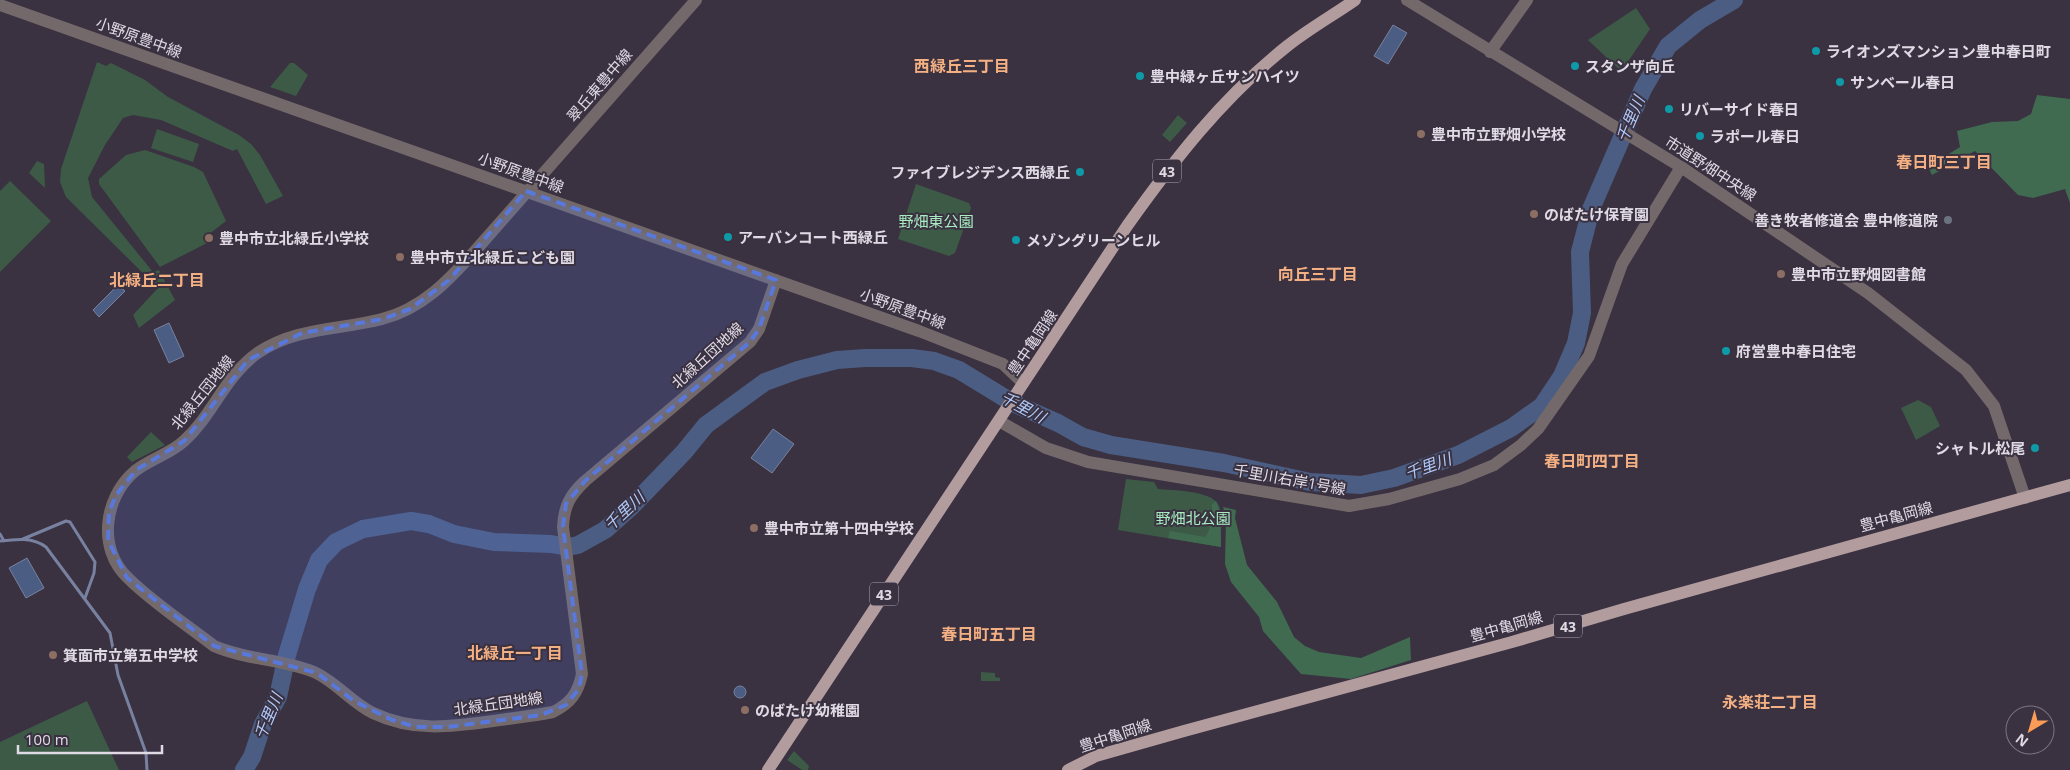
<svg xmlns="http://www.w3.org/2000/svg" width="2070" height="770" font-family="'Open Sans','Noto Sans JP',sans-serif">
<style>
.green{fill:#3d5a47}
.forest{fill:#416b51}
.water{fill:#4b5d82;stroke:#7882a0}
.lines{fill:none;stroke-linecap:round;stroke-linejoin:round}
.stream{stroke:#7882a0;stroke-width:3}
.river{stroke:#4b5d82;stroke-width:18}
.tertiary{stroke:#74696a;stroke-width:12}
.primary{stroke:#b29c9e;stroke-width:12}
.marked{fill:#5878dc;fill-opacity:0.2;stroke:#5878dc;stroke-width:4;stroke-dasharray:10 6;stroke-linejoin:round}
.culture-dot{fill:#0f9aa8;stroke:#3a3141;stroke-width:2}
.education-dot{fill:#8d6e63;stroke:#3a3141;stroke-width:2}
.worship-dot{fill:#6b7280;stroke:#3a3141;stroke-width:2}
.labels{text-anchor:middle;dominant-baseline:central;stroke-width:4;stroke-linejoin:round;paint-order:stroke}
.shield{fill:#3a3141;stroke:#aea7b4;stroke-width:1}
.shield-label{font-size:14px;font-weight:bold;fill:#e0dae5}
.street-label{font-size:15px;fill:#e0dae5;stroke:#3a3141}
.poi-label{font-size:15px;font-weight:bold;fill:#e0dae5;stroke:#3a3141;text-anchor:start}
.park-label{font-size:15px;fill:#a7edc0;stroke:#3a3141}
.neighbourhood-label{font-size:16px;font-weight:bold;fill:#f4b082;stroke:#3a3141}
.water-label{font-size:16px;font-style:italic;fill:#afc9fa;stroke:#3a3141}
</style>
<rect width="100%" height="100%" fill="#3a3141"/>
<!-- green -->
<path class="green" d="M 1636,8 L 1650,29 L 1629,60 L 1623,73 L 1588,40 Z
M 97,62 L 106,66 L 111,63 L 145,80 L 168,97 L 239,135 L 251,144 L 260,155 L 283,196 L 266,204 L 237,149 L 233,151 L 161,120 L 133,115 L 123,118 L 105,145 L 88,178 L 92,197 L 153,272 L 159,270 L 175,300 L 139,328 L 133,315 L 158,288 L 66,197 L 60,182 L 61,169 Z
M 290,63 L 294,63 L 308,75 L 296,96 L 270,87 Z
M 1178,115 L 1187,123 L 1170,142 L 1162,135 Z
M 157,129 L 199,144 L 193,162 L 151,148 Z
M 145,150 L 194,167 L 203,172 L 226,221 L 208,235 L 211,241 L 160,267 L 99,184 L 99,179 L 126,155 Z
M 37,161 L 44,164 L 45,188 L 29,173 Z
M 10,181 L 51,221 L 0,272 L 0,191 Z
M 916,184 L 969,203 L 971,208 L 955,253 L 949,256 L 898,239 Z
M 1918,400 L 1931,407 L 1940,426 L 1916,440 L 1901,408 Z
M 151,432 L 165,445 L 132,462 L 127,457 Z
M 1126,479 L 1154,482 L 1158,489 C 1172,490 1211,491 1218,504 C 1224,515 1220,535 1221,547 L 1118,530 Z
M 981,672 L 995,673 L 995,677 L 1000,678 L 1000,681 L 981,681 Z
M 87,701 L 119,770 L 0,770 L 0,742 Z
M 794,751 L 809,766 L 808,770 L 802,770 L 787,760 Z"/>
<!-- forest -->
<path class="forest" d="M 2037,95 L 2070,99 L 2070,203 L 2065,189 L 2033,198 L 2018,195 L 1975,151 L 1932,175 L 1928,167 L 1960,147 L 1957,131 L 1992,122 L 2018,121 L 2031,114 Z
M 1216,501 L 1220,511 L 1221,547 L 1168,538 L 1170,531 L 1205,537 C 1212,529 1212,514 1212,504 Z
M 1223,507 L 1236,510 L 1235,518 L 1247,565 L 1277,602 L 1294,637 L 1305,646 L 1319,652 L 1361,658 L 1410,637 L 1411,660 L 1351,679 L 1301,674 L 1263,631 L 1259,617 L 1231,582 L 1225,564 L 1226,518 Z"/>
<!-- water -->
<path class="water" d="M 1393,25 L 1407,33 L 1388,64 L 1374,56 Z
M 118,285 L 125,291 L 99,317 L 93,310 Z
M 169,323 L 184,356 L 169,363 L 154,330 Z
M 773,429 L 794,444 L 772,473 L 751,458 Z
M 27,558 L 44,588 L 26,598 L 9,568 Z
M734 692a6 6 0 1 1 12 0a6 6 0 1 1-12 0Z"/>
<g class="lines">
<!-- stream -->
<path class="stream" d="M 0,534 L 4,541
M 23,539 L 66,521 L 70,522 L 95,562 L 94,573 L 85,598
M 0,541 C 16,539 33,537 46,547 L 110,633 L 118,675 L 146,753 L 147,770"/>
<!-- river -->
<path class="river" d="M 244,770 L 252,757 L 263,724 L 278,697 L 287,655 L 307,589 L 319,560 L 336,542 L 363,529 L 411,521 L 429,524 L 454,534 L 494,542 L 551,544 L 568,547 L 578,545 L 605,530 L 631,507 L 684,452 L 706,425 L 765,382 L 798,370 L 837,360 L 865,358 L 912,358 L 934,361 L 959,370 L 1013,403 L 1058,423 L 1083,437 L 1111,445 L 1224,463 L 1310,482 L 1361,485 L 1394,478 L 1458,455 L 1511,428 L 1542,406 L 1562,376 L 1576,343 L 1582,313 L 1580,252 L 1591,209 L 1643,89 L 1668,46 L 1700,20 L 1734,0"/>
<!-- tertiary -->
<path class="tertiary" d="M 696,0 L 475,251 C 449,280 422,309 382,319 C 340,330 297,327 259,352 C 225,375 213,415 184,441 C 170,454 150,459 135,471 C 104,497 97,549 128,578 C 152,602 187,625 214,646 C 246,660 282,659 314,672 C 335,681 352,703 373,713 C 413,732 450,727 493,721 C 513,718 533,716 553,712 C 571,703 578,693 582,674 L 563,527 C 564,506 570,495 585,481 L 750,342 L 759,329 L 776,280
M 1407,0 L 1681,167 L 1868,293 L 1966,370 L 1994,406 L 2025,498
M 0,5 L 919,331 L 1003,364 L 1023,383
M 1490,52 L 1527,0
M 999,421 L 1046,448 L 1088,462 L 1349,506 L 1389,499 L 1460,479 L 1494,465 L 1521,445 L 1538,429 L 1589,356 L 1622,264 L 1681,167"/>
<!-- primary -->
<path class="primary" d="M 768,770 L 1127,226 C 1174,160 1222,98 1286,47 C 1307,30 1332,16 1355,0
M 1068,770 L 1096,756 L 1184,731 L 1512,642 L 1624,609 L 2070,485"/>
</g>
<!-- marked area -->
<path class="marked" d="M 526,191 L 776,280 L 759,329 L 750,342 L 585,481 L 566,504 L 563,527 L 582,674 L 579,689 L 566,705 L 541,715 L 448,727 L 416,727 L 392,720 L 354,701 L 317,673 L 214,646 L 127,578 L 108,540 L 109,512 L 116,495 L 136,470 L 184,441 L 248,360 L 302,333 L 383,319 L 410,309 L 449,280 Z"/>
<!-- markers -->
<g class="culture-dot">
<circle cx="1816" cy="51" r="5"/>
<circle cx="1575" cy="66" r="5"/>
<circle cx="1140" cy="76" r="5"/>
<circle cx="1840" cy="82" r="5"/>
<circle cx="1669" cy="109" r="5"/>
<circle cx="1700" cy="136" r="5"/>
<circle cx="1080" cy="172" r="5"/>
<circle cx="728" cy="237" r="5"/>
<circle cx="1016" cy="240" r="5"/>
<circle cx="1726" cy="351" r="5"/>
<circle cx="2035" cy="448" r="5"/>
</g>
<g class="education-dot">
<circle cx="1421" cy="134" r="5"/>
<circle cx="1534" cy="214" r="5"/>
<circle cx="209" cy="238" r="5"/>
<circle cx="400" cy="257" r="5"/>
<circle cx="1781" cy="274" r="5"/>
<circle cx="754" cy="528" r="5"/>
<circle cx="53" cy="655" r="5"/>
<circle cx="745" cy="710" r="5"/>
</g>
<circle class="worship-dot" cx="1948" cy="220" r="5"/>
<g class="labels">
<!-- shield labels -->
<g class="shield">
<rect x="1153" y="159.5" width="28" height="23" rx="4"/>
<rect x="870" y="582.5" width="28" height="23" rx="4"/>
<rect x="1554" y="614.5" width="28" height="23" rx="4"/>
</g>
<g class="shield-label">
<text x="1167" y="171">43</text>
<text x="884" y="594">43</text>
<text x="1568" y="626">43</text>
</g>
<!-- street labels -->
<g class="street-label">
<text transform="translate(139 37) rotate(20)">小野原豊中線</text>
<text transform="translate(599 85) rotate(-49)">翠丘東豊中線</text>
<text transform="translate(1711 168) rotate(33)">市道野畑中央線</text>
<text transform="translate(521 172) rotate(20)">小野原豊中線</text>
<text transform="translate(903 308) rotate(20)">小野原豊中線</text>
<text transform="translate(1032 342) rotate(-56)">豊中亀岡線</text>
<text transform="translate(707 355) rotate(-42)">北緑丘団地線</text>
<text transform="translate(202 392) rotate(-51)">北緑丘団地線</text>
<text transform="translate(1290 479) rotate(10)">千里川右岸1号線</text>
<text transform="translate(1896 516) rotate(-15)">豊中亀岡線</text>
<text transform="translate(1506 626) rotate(-16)">豊中亀岡線</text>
<text transform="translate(498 703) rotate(-8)">北緑丘団地線</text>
<text transform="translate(1115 735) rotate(-18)">豊中亀岡線</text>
</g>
<!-- poi labels -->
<g class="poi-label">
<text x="1826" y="51">ライオンズマンション豊中春日町</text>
<text x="1585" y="66">スタンザ向丘</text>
<text x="1150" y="76">豊中緑ヶ丘サンハイツ</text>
<text x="1850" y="82">サンベール春日</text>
<text x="1679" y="109">リバーサイド春日</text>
<text x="1431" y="134">豊中市立野畑小学校</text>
<text x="1710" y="136">ラポール春日</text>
<text x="1070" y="172" text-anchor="end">ファイブレジデンス西緑丘</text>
<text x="1544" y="214">のばたけ保育園</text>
<text x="1938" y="220" text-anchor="end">善き牧者修道会 豊中修道院</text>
<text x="738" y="237">アーバンコート西緑丘</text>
<text x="219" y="238">豊中市立北緑丘小学校</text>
<text x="1026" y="240">メゾングリーンヒル</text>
<text x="410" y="257">豊中市立北緑丘こども園</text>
<text x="1791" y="274">豊中市立野畑図書館</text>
<text x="1736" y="351">府営豊中春日住宅</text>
<text x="2025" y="448" text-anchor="end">シャトル松尾</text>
<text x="764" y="528">豊中市立第十四中学校</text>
<text x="63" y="655">箕面市立第五中学校</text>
<text x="755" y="710">のばたけ幼稚園</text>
</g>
<!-- park labels -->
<g class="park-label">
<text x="936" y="221">野畑東公園</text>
<text x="1193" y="518">野畑北公園</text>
</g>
<!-- neighbourhood labels -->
<g class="neighbourhood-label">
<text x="962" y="66">西緑丘三丁目</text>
<text x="1944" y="162">春日町三丁目</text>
<text x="1318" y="274">向丘三丁目</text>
<text x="157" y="280">北緑丘二丁目</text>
<text x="1592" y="461">春日町四丁目</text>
<text x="989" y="634">春日町五丁目</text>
<text x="515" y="653">北緑丘一丁目</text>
<text x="1770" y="702">永楽荘二丁目</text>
</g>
<!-- water labels -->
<g class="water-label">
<text transform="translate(1630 119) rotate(-67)">千里川</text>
<text transform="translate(1023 407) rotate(28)">千里川</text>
<text transform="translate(1428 466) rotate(-20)">千里川</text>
<text transform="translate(624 511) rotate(-43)">千里川</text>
<text transform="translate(268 716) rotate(-67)">千里川</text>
</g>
</g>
<!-- north arrow -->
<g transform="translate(2030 730) rotate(218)"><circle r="24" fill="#3a3141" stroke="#7c7583"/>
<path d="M0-4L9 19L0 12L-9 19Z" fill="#fd9c56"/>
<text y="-8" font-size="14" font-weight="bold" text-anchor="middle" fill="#e0dae5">N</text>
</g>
<!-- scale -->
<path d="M18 745v8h144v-8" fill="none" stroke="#e0dae5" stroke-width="2.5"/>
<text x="25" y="745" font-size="15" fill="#e0dae5" stroke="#3a3141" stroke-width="4" paint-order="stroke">100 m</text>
</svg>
